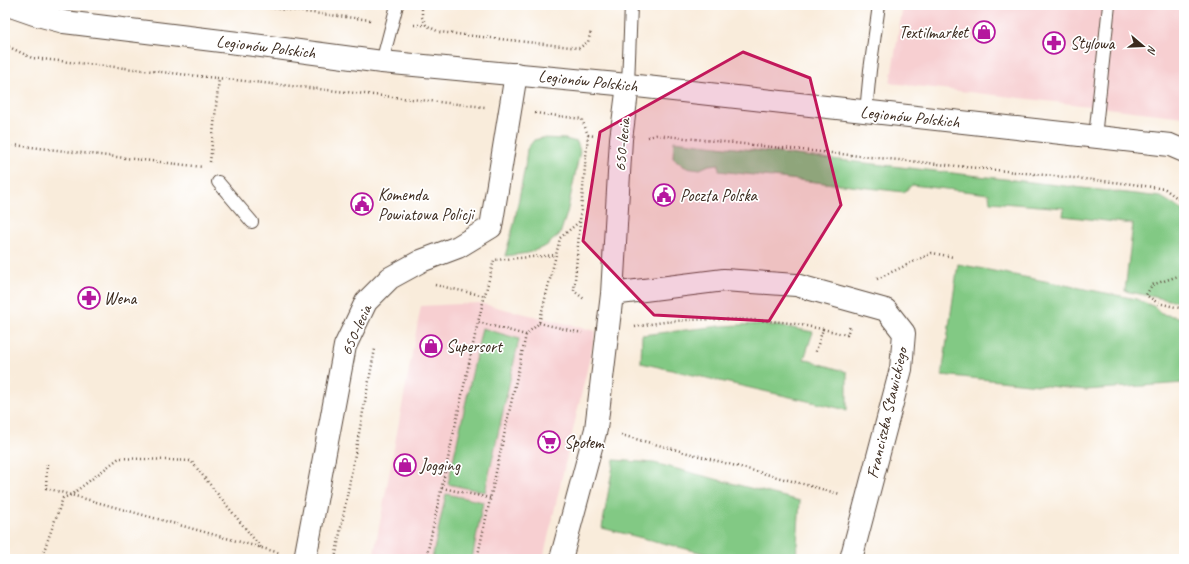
<svg xmlns="http://www.w3.org/2000/svg" width="1189" height="564" font-family="Caveat,sans-serif">
<style>
.built{fill:#f7cfd1}
.green{fill:#82c984;stroke:#5e7a51}
.lines{fill:none;stroke-linecap:round;stroke-linejoin:round}
.service-casing{stroke:#58473a;stroke-width:14}
.minor-casing{stroke:#58473a;stroke-width:24}
.tertiary-casing{stroke:#58473a;stroke-width:24}
.path{stroke:#58473a;stroke-width:2.5;stroke-dasharray:1 3;stroke-linecap:butt}
.service{stroke:#fff;stroke-width:12}
.minor{stroke:#fff;stroke-width:22}
.tertiary{stroke:#fff;stroke-width:22}
.marked{fill:#c2185b;fill-opacity:0.2;stroke:#c2185b;stroke-width:3;stroke-linejoin:round}
.labels{text-anchor:middle;dominant-baseline:central;stroke-width:3.5;stroke-linejoin:round;paint-order:stroke}
.poi-label{font-size:17px;fill:#3b2a1e;stroke:#fff;text-anchor:start}
.street-label{font-size:17px;fill:#3b2a1e;stroke:#fff}
</style>
<rect width="100%" height="100%" fill="#fff"/>
<filter id="ink" filterUnits="userSpaceOnUse"><feTurbulence type="fractalNoise" baseFrequency=".025" numOctaves="2"/><feDisplacementMap in="SourceGraphic" scale="8" xChannelSelector="R" yChannelSelector="G"/><feConvolveMatrix kernelMatrix="1 2 1 2 8 2 1 2 1" color-interpolation-filters="sRGB"/></filter>
<filter id="wash" filterUnits="userSpaceOnUse"><feTurbulence type="fractalNoise" baseFrequency=".012" numOctaves="4" result="noise"/><feDisplacementMap in="SourceGraphic" scale="16" xChannelSelector="R" yChannelSelector="G"/><feGaussianBlur stdDeviation="0.9" result="paint"/><feColorMatrix in="noise" values="0 0 0 0 0 0 0 0 0 0 0 0 0 0 0 0 0 1.4 0 .05"/><feComposite in="paint" operator="in"/></filter>
<g filter="url(#wash)">
<rect width="100%" height="100%" fill="#f9ecdb"/>
<!-- built -->
<path class="built" d="M 903,5 L 1184,5 L 1184,117 L 890,83 Z
M 479,303 L 596,331 L 543,559 L 373,559 L 421,306 Z"/>
<!-- green -->
<path class="green" d="M 542,138 L 565,139 L 577,142 L 580,151 L 567,213 L 560,234 L 546,246 L 528,253 L 505,256 L 514,224 L 525,167 L 527,149 L 534,140 Z
M 674,141 L 1161,197 L 1184,211 L 1184,303 L 1125,291 L 1133,224 L 1063,216 L 1064,208 L 990,202 L 989,194 L 912,185 L 904,192 L 719,171 L 719,164 L 709,165 L 700,169 L 685,167 L 673,158 Z
M 958,264 L 1136,299 L 1155,307 L 1161,314 L 1184,318 L 1184,383 L 1086,390 L 942,375 Z
M 761,324 L 792,328 L 813,332 L 804,359 L 847,372 L 847,410 L 641,363 L 642,335 L 720,326 Z
M 482,328 L 519,339 L 485,492 L 448,484 Z
M 614,460 L 654,463 L 800,501 L 796,559 L 727,559 L 602,528 Z
M 446,494 L 483,502 L 472,559 L 432,559 Z"/>
</g>
<g filter="url(#ink)">
<g class="lines">
<!-- service casing -->
<g class="service-casing">
<path id="service" d="M 382,62 L 397,5
M 628,85 L 631,5
M 866,112 L 870,70 L 879,5
M 1095,137 L 1109,5
M 218,182 L 252,222"/>
</g>
<!-- minor casing -->
<g class="minor-casing">
<path id="minor" d="M 612,294 L 724,280 L 796,285 L 886,310 L 904,333 L 901,369 L 851,559
M 305,559 L 345,346 L 366,302 L 390,278 L 421,261 L 458,247 L 491,227 L 516,74
M 561,559 L 596,429 L 612,294 L 621,139 L 628,85"/>
</g>
<!-- tertiary casing -->
<g class="tertiary-casing">
<path id="tertiary" d="M 8,5 L 34,14 L 64,22 L 246,44 L 382,62 L 628,85 L 1170,145 L 1184,151"/>
</g>
<!-- path -->
<path class="path" d="M 246,5 L 371,20
M 422,5 L 422,17 L 426,25 L 439,32 L 579,48 L 588,42 L 591,31
M 414,25 L 426,25
M 5,45 L 32,58 L 485,107
M 535,113 L 582,119 L 588,135 L 580,221 L 560,238 L 556,255
M 588,135 L 595,136
M 648,137 L 656,135 L 1132,184 L 1165,189 L 1184,203
M 5,144 L 203,167
M 210,162 L 219,79
M 580,222 L 574,291 L 584,299
M 1184,274 L 1152,285 L 1146,295 L 1158,303 L 1184,309
M 877,279 L 932,253 L 953,257
M 435,285 L 485,296
M 539,323 L 582,333
M 635,327 C 680,317 736,318 781,322 C 795,323 809,327 823,329 L 815,354
M 823,329 L 847,335 L 850,326
M 621,435 L 840,494
M 47,464 L 46,488 L 280,553
M 442,488 L 490,498
M 41,559 L 63,498 L 71,495 L 119,458 L 191,461 L 262,549
M 335,559 L 375,349
M 426,559 L 478,322
M 477,559 L 526,335 L 539,323 L 556,255 L 494,260 L 478,322 L 526,335"/>
<!-- service -->
<use href="#service" class="service"/>
<!-- minor -->
<use href="#minor" class="minor"/>
<!-- tertiary -->
<use href="#tertiary" class="tertiary"/>
</g>
</g>
<!-- marked area -->
<path class="marked" d="M 743,52 L 810,78 L 841,205 L 769,321 L 654,315 L 583,241 L 600,132 Z"/>
<!-- icons -->
<defs>
<g id="shop-ring" transform="scale(1.15)"><circle r="9.5" fill="#fff" stroke="#b5179e" stroke-width="1.5"/><path d="M-5-2.5h2.3a2.7 3.5 0 0 1 5.4 0H5L5.5 6h-11ZM-1.5-2.5h3a1.5 2.3 0 0 0-3 0Z" fill="#b5179e"/></g>
<g id="pharmacy-ring" transform="scale(1.15)"><circle r="9.5" fill="#fff" stroke="#b5179e" stroke-width="1.5"/><path d="M-2-6h4v4h4v4h-4v4h-4v-4h-4v-4h4Z" fill="#b5179e"/></g>
<g id="civic-ring" transform="scale(1.15)"><circle r="9.5" fill="#fff" stroke="#b5179e" stroke-width="1.5"/><path d="M-.6-6.5H3V-4.5H.6V-3L4-1V1h2V6H-6V1h2V-1L-.6-3ZM-1.2 2.5V6h2.4V2.5Z" fill="#b5179e"/></g>
<g id="supermarket-ring" transform="scale(1.15)"><circle r="9.5" fill="#fff" stroke="#b5179e" stroke-width="1.5"/><path d="M-6-5.5h2.5l.6 2H6L4.5 2H-2.5L-4.4-4H-6ZM-1.5 3.2a1.3 1.3 0 1 0 .1 0ZM3 3.2a1.3 1.3 0 1 0 .1 0Z" fill="#b5179e"/></g>
</defs>
<g fill-rule="evenodd">
<use href="#shop-ring" x="984" y="32"/>
<use href="#pharmacy-ring" x="1054" y="43"/>
<use href="#civic-ring" x="664" y="195"/>
<use href="#civic-ring" x="362" y="204"/>
<use href="#pharmacy-ring" x="89" y="298"/>
<use href="#shop-ring" x="431" y="346"/>
<use href="#supermarket-ring" x="549" y="442"/>
<use href="#shop-ring" x="405" y="465"/>
</g>
<g class="labels">
<!-- poi labels -->
<g class="poi-label">
<text x="968" y="32" text-anchor="end">Textilmarket</text>
<text x="1070" y="43">Stylowa</text>
<text x="378" y="194">Komenda<tspan x="378" dy="20">Powiatowa Policji</tspan></text>
<text x="680" y="195">Poczta Polska</text>
<text x="104" y="298">Wena</text>
<text x="446" y="346">Supersort</text>
<text x="564" y="442">Społem</text>
<text x="420" y="465">Jogging</text>
</g>
<!-- street labels -->
<g class="street-label">
<text transform="translate(266 47) rotate(7)">Legionów Polskich</text>
<text transform="translate(588 81) rotate(6)">Legionów Polskich</text>
<text transform="translate(910 117) rotate(6)">Legionów Polskich</text>
<text transform="translate(622 145) rotate(-85)">650-lecia</text>
<text transform="translate(356 330) rotate(-66)">650-lecia</text>
<text transform="translate(887 413) rotate(-77)">Franciszka Stawickiego</text>
</g>
</g>
<!-- margin -->
<rect width="1189" height="564" fill="none" stroke="#fff" stroke-width="20"/>
<!-- north arrow -->
<g transform="translate(1143 46) rotate(109)" stroke="#ffffff" stroke-width="3" paint-order="stroke">
<path d="M0-3L7 15L0 10L-7 15Z" fill="#3b2a1e"/>
<text y="-6" font-size="11" font-weight="bold" text-anchor="middle" fill="#3b2a1e">N</text>
</g>
</svg>
